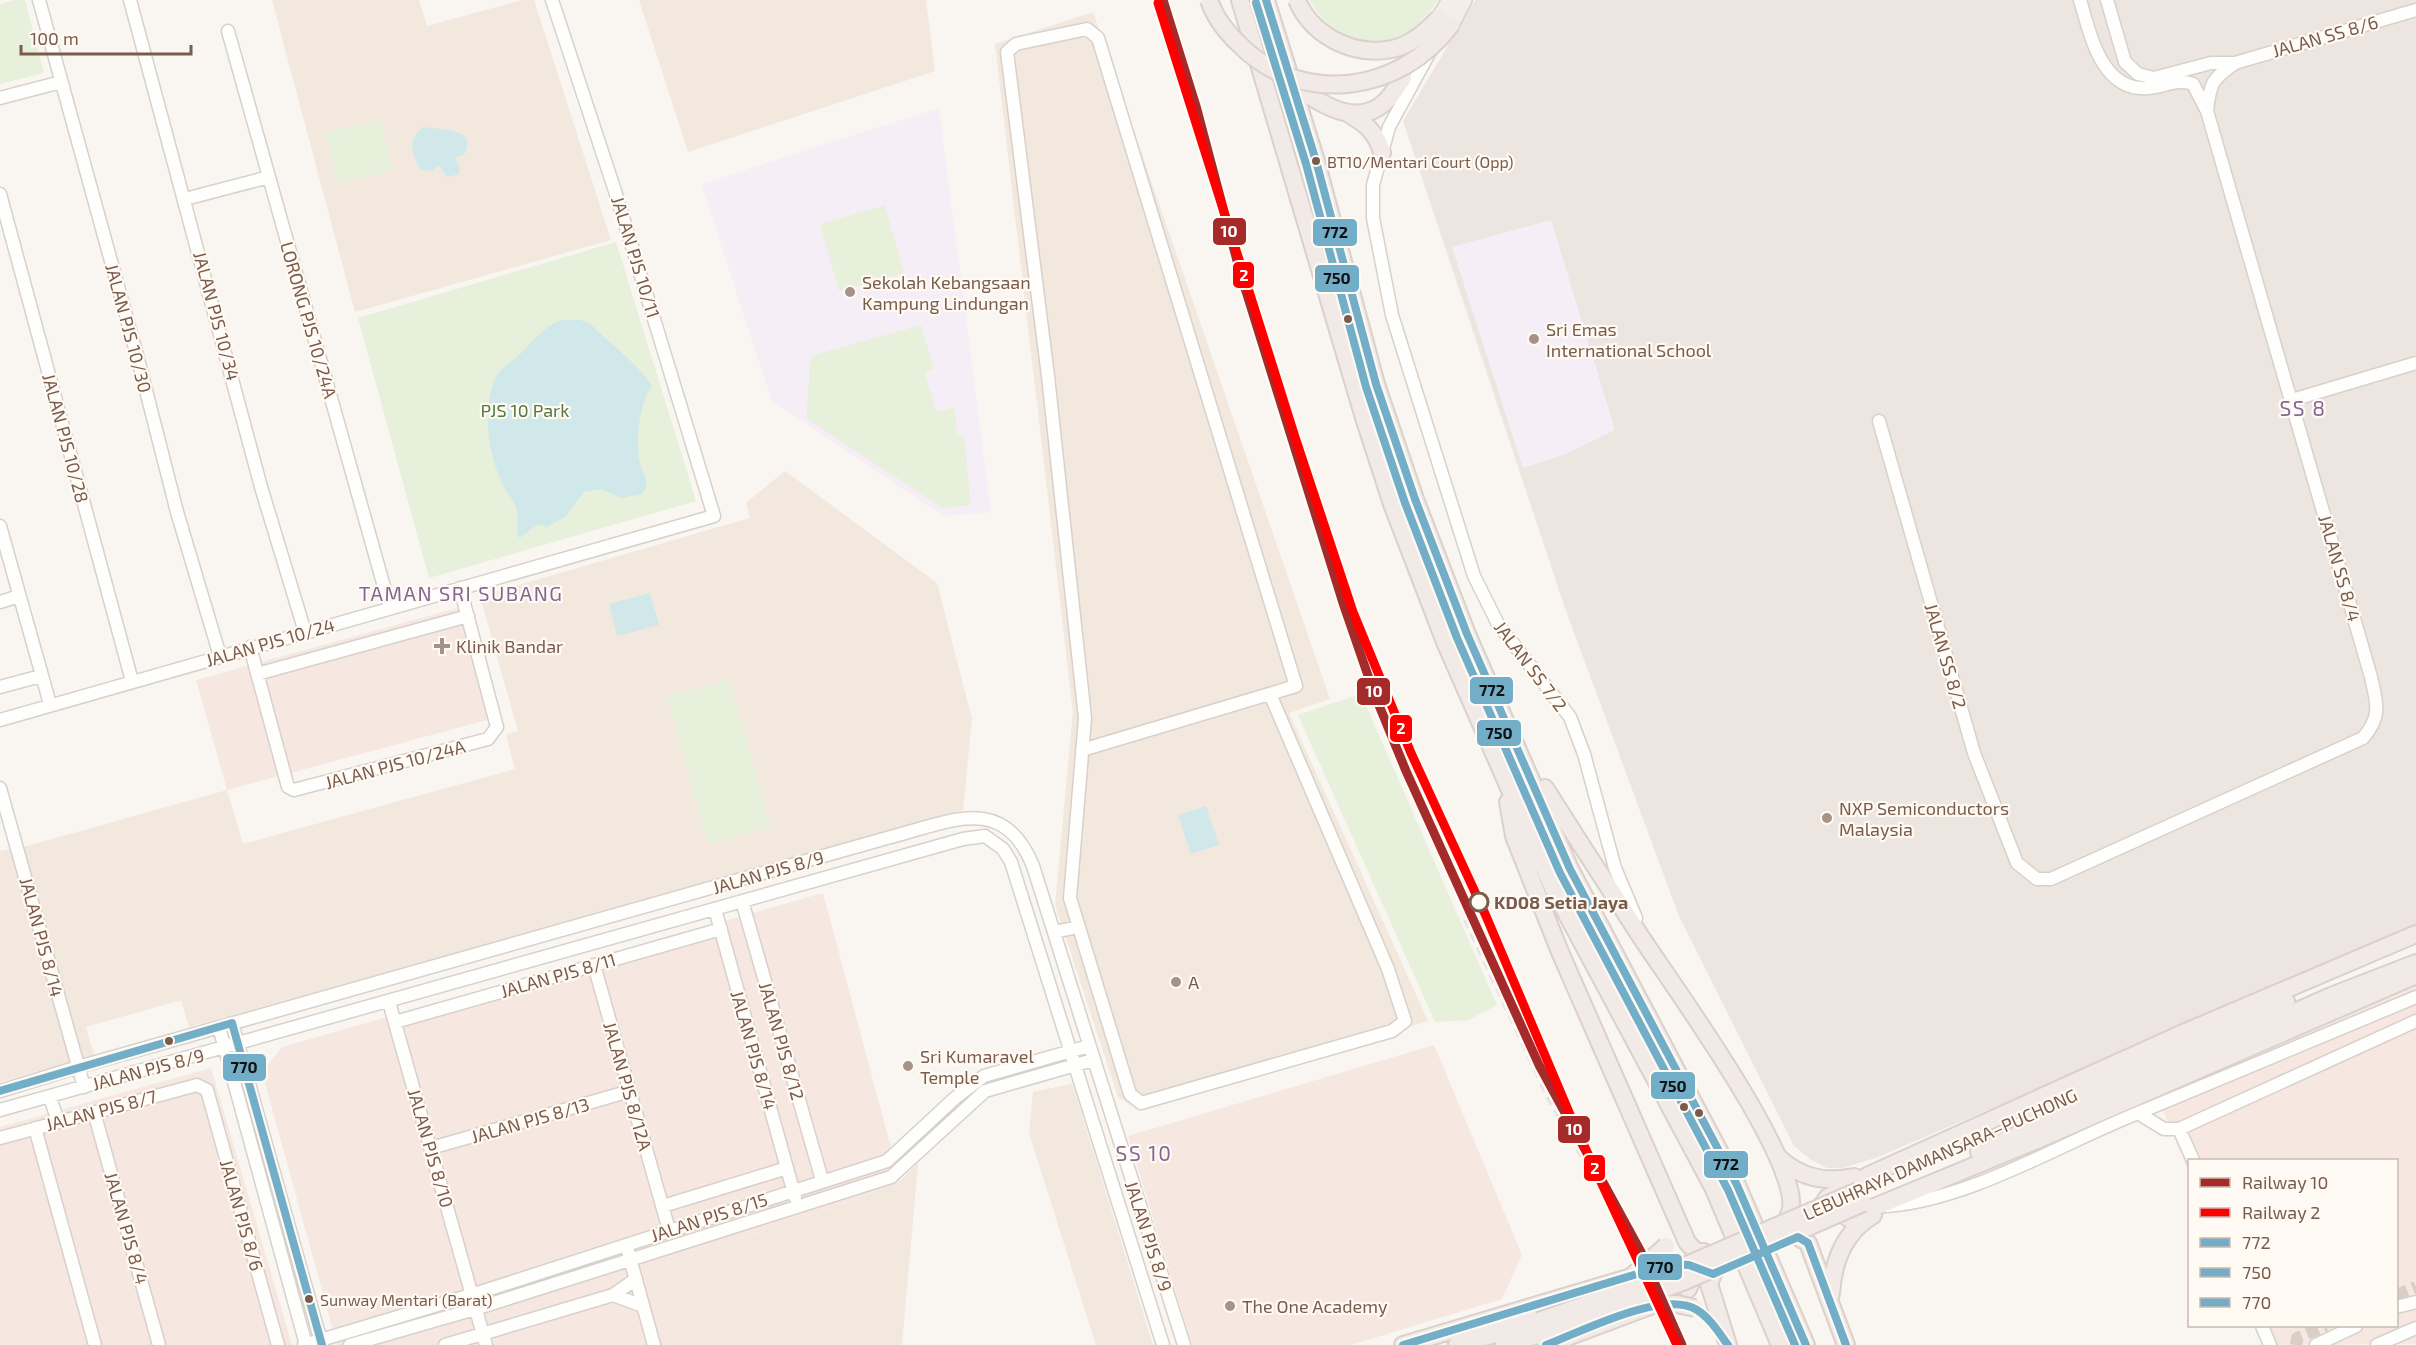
<svg xmlns="http://www.w3.org/2000/svg" width="2416" height="1345" font-family="'Exo 2',sans-serif">
<style>
.residential{fill:#f2e8de}
.commercial{fill:#f6e8e1}
.industrial{fill:#ede5e0}
.education{fill:#f6eef6}
.green{fill:#e7f0db}
.water{fill:#d0e8ea}
.lines{fill:none;stroke-linecap:round;stroke-linejoin:round}
.minor-tunnel{stroke:#d9cfc7;stroke-width:12;stroke-dasharray:12 6;stroke-linecap:butt}
.minor-casing{stroke:#d7d1cb;stroke-width:15}
.major-casing{stroke:#dad1cc;stroke-width:18}
.highway-casing{stroke:#dad1cc;stroke-width:20}
.minor{stroke:#fefefd;stroke-width:12}
.major{stroke:#f3eee8;stroke-width:15}
.highway{stroke:#f2eae7;stroke-width:16}
.rail{stroke:#e6e3e7;stroke-width:4;stroke-dasharray:9 6;stroke-linecap:butt}
.highway-bridge-casing{stroke:#dad1cc;stroke-width:20;stroke-linecap:butt}
.highway-bridge{stroke:#f2eae7;stroke-width:16}
.bus-1-casing{stroke:#fffaf3;stroke-width:12}
.bus-2-casing{stroke:#fffaf3;stroke-width:12}
.bus-3-casing{stroke:#fffaf3;stroke-width:12}
.bus-1{stroke:#73aec9;stroke-width:8}
.bus-2{stroke:#73aec9;stroke-width:8}
.bus-3{stroke:#73aec9;stroke-width:8}
.rail-1-casing{stroke:#fffaf3;stroke-width:14}
.rail-2-casing{stroke:#fffaf3;stroke-width:14}
.rail-1{stroke:#a52a2a;stroke-width:9}
.rail-2{stroke:#f00;stroke-width:9}
.bus-dot{fill:#7a5c4d;stroke:#fffaf3;stroke-width:2}
.poi-dot{fill:#a69286;stroke:#fffaf3;stroke-width:2}
.stop-dot{fill:#fffaf3;stroke:#7a5c4d;stroke-width:3}
.labels{text-anchor:middle;dominant-baseline:central;stroke-width:4.5;stroke-linejoin:round;paint-order:stroke}
.bus-label{font-size:16px;fill:#7a5c4d;stroke:#fffaf3;text-anchor:start}
.street-label{font-size:18px;fill:#7a5c4d;stroke:#fffaf3}
.poi-label{font-size:18px;fill:#7a5c4d;stroke:#fffaf3;text-anchor:start}
.park-label{font-size:18px;fill:#537a41;stroke:#fffaf3}
.stop-label{font-size:18px;font-weight:bold;fill:#7a5c4d;stroke:#fffaf3;text-anchor:start}
.neighbourhood-label{font-size:20px;letter-spacing:1.5px;fill:#846695;stroke:#fffaf3}
.quarter-label{font-size:21px;letter-spacing:1.5px;fill:#846695;stroke:#fffaf3}
.line-badge{stroke:#fffaf3;stroke-width:2}
.badge-label{font-size:16px;text-anchor:middle;font-weight:bold;fill:#fff}
.pale-badge-label{font-size:16px;text-anchor:middle;font-weight:bold;fill:#111}
</style>
<rect width="100%" height="100%" fill="#f9f5f0"/>
<!-- residential -->
<path class="residential" d="M 272,0 L 419,0 L 427,26 L 522,0 L 534,0 L 611,240 L 355,312 Z
M 639,0 L 926,0 L 935,71 L 688,152 Z
M 1093,12 L 1330,699 L 1289,713 L 1428,1021 L 1139,1111 L 1118,1097 L 1055,905 L 1073,712 L 995,44 Z
M 785,471 L 937,583 L 972,719 L 963,810 L 713,883 L 189,1027 L 181,1000 L 86,1027 L 94,1055 L 0,1082 L 0,851 L 27,846 L 227,790 L 243,844 L 515,769 L 506,735 L 518,731 L 480,596 L 750,518 L 746,503 Z
M 1072,1084 L 1079,1105 L 1153,1345 L 1096,1345 L 1029,1133 L 1033,1092 Z
M 918,1163 L 902,1345 L 669,1345 L 649,1274 L 651,1269 L 847,1203 L 900,1181 Z"/>
<!-- commercial -->
<path class="commercial" d="M 461,607 L 491,719 L 227,790 L 196,680 Z
M 823,893 L 900,1181 L 847,1203 L 651,1269 L 649,1274 L 669,1345 L 337,1345 L 262,1072 L 282,1047 Z
M 2416,985 L 2416,1344 L 2265,1345 L 2256,1326 L 2396,1326 L 2396,1160 L 2190,1160 L 2189,1173 L 2158,1099 Z
M 1434,1045 L 1522,1255 L 1502,1299 L 1351,1345 L 1192,1345 L 1128,1136 Z
M 211,1068 L 292,1345 L 0,1345 L 0,1127 Z"/>
<!-- industrial -->
<path class="industrial" d="M 1475,0 L 2416,0 L 2416,927 L 1878,1157 L 1843,1168 L 1827,1168 L 1810,1159 L 1794,1146 L 1679,916 L 1565,608 L 1403,121 Z"/>
<!-- education -->
<path class="education" d="M 939,108 L 991,512 L 943,516 L 772,401 L 701,184 Z
M 1551,220 L 1615,430 L 1566,454 L 1523,468 L 1452,247 Z"/>
<!-- green -->
<path class="green" d="M 15,0 L 25,0 L 44,73 L 0,84 L 0,4 Z
M 1309,0 L 1438,0 C 1400,58 1346,60 1309,0 Z
M 380,119 L 393,170 L 338,184 L 325,133 Z
M 885,205 L 904,273 L 839,291 L 820,224 Z
M 616,242 L 696,501 L 429,578 L 358,318 Z
M 921,325 L 934,369 L 925,372 L 936,412 L 955,407 L 957,436 L 964,435 L 971,505 L 942,508 L 806,418 L 811,356 Z
M 730,680 L 771,827 L 708,844 L 667,697 Z
M 1361,694 L 1497,1005 L 1468,1020 L 1435,1022 L 1298,715 Z"/>
<!-- water -->
<path class="water" d="M 423,127 C 441,130 479,127 464,155 L 455,157 L 460,168 L 459,174 L 447,177 L 439,165 L 432,171 L 420,169 C 412,153 407,139 423,127 Z
M 560,320 L 580,320 L 589,323 L 635,365 L 652,385 C 639,405 636,436 639,459 C 642,474 652,479 642,494 L 621,498 L 601,489 L 584,492 L 565,517 L 547,527 L 538,524 L 520,538 L 517,535 C 521,496 511,506 499,476 C 488,449 482,405 496,377 C 501,367 511,363 519,355 C 533,342 542,328 560,320 Z
M 650,593 L 659,625 L 617,636 L 609,604 Z
M 1206,806 L 1219,845 L 1191,854 L 1178,815 Z"/>
<g class="lines">
<!-- minor-tunnel -->
<path class="minor-tunnel" d="M 2396,1295 L 2416,1287
M 2296,1345 L 2297,1338 L 2326,1326"/>
<!-- minor casing -->
<g class="minor-casing">
<path id="minor" d="M 39,0 L 138,359 L 177,512 L 220,656
M 130,0 L 261,487 L 305,632
M 2080,0 C 2090,33 2101,92 2148,88 C 2164,87 2178,78 2193,84 L 2207,111
M 2107,0 L 2125,62 L 2138,74 L 2154,78 L 2211,63 L 2235,63 L 2416,10
M 228,31 L 390,608
M 1432,48 L 1389,127 L 1373,185 L 1373,218 L 1392,315 L 1474,576 L 1498,624 L 1570,717 L 1584,754 L 1615,868 L 1636,918
M 0,98 L 61,82
M 0,194 L 132,681
M 185,199 L 269,177
M 2292,400 L 2416,363
M 1879,421 L 1974,753 L 2017,863 L 2037,879 L 2051,879 L 2363,738 C 2382,716 2377,704 2371,677 L 2207,111 C 2210,83 2212,79 2235,63
M 0,526 L 50,704
M 0,602 L 19,596
M 250,647 L 288,787 L 294,790 L 488,739 L 497,727 L 460,588
M 257,674 L 468,616
M 0,687 L 41,676
M 0,720 L 714,516 L 615,191 L 552,0
M 1082,750 L 1296,686 L 1098,38 L 1087,29 L 1016,44 L 1007,52 L 1048,376 L 1085,718 L 1070,898 L 1130,1094 L 1141,1103 L 1392,1031 L 1405,1021 L 1388,969 L 1270,694
M 0,788 L 84,1087
M 742,901 L 822,1180
M 715,909 L 795,1197
M 1054,932 L 1078,927
M 594,965 L 669,1230
M 389,1002 L 486,1345
M 395,1022 L 721,929
M 232,1023 L 322,1345
M 219,1027 L 306,1345
M 0,1091 L 78,1067 L 887,838 C 947,823 1003,791 1033,866 L 1184,1345
M 50,1097 L 58,1122
M 0,1110 L 963,839 L 985,836 L 1003,849 L 1011,862 L 1163,1345
M 94,1112 L 159,1345
M 2138,1113 L 2416,997
M 35,1128 L 95,1345
M 0,1138 L 197,1085 L 207,1090 L 278,1345
M 431,1148 L 630,1091
M 2193,1160 L 2179,1129 L 2416,1021
M 663,1206 L 787,1168
M 1887,1206 C 1969,1200 2060,1144 2138,1113 L 2164,1129 L 2179,1129
M 628,1251 L 654,1345
M 613,1295 L 643,1306
M 2396,1307 L 2416,1302
M 2262,1326 L 2270,1345
M 304,1345 L 471,1295 L 887,1161 L 955,1098 L 984,1076 L 1089,1046
M 350,1345 L 475,1309 L 891,1177 L 985,1091 L 1093,1060
M 445,1345 L 613,1295 L 636,1279
M 2316,1345 L 2356,1326
M 2377,1345 L 2416,1328"/>
</g>
<!-- major casing -->
<g class="major-casing">
<path id="major" d="M 1439,18 L 1450,0
M 1451,25 L 1464,0"/>
</g>
<!-- highway casing -->
<g class="highway-casing">
<path id="highway" d="M 1240,0 L 1365,421 L 1392,504 L 1445,642 L 1554,890 L 1713,1187 L 1780,1345
M 1266,0 L 1316,161 L 1376,384 L 1415,499 L 1467,634 L 1570,869 L 1737,1185 L 1806,1345
M 1293,86 C 1320,102 1357,130 1386,101 C 1393,94 1398,85 1403,78
M 1349,114 C 1366,124 1377,133 1382,153
M 1545,788 C 1576,837 1607,885 1639,934 C 1666,976 1811,1173 1789,1215 L 1805,1218
M 1508,802 L 1514,836 L 1560,952 L 1687,1242 L 1696,1252 L 1704,1252 L 1688,1289
M 2033,1113 L 2286,1001
M 1979,1152 L 2331,996 L 2416,963
M 1778,1157 C 1800,1178 1825,1183 1854,1177
M 1848,1218 L 2039,1139 L 2416,975
M 1701,1269 L 1713,1274 L 1709,1284 L 1728,1345
M 1831,1294 C 1833,1261 1844,1232 1873,1215
M 1403,1345 L 1628,1278
M 1457,1345 L 1539,1321
M 1504,1345 L 1544,1333
M 1546,1345 L 1653,1305
M 1846,1345 L 1808,1243 L 1798,1237 L 1828,1197 L 1869,1175 L 2181,1034 L 2416,934"/>
</g>
<!-- minor -->
<use href="#minor" class="minor"/>
<!-- major -->
<use href="#major" class="major"/>
<!-- highway -->
<use href="#highway" class="highway"/>
<!-- rail -->
<path class="rail" d="M 1465,920 L 1548,1098 L 1625,1233 L 1674,1345"/>
<!-- highway-bridge casing -->
<g class="highway-bridge-casing">
<path id="highway-bridge" d="M 1209,0 C 1215,18 1226,32 1240,45 C 1302,107 1400,93 1451,25
M 1297,0 C 1312,39 1363,61 1402,46 C 1417,40 1429,29 1439,18
M 1632,1276 L 1666,1246
M 1653,1305 L 1677,1304 L 1695,1308
M 1539,1321 L 1638,1286 L 1858,1191
M 1544,1333 L 1685,1281 L 1863,1203"/>
</g>
<!-- highway-bridge -->
<use href="#highway-bridge" class="highway-bridge"/>
<!-- bus-1 casing -->
<g class="bus-1-casing">
<path id="bus-1" d="M 1266,0 L 1316,161 L 1376,384 L 1415,499 L 1467,634 L 1570,869 L 1737,1185 L 1806,1345"/>
</g>
<!-- bus-2 casing -->
<g class="bus-2-casing">
<path id="bus-2" d="M 1256,3 L 1306,164 L 1366,387 L 1405,503 L 1457,638 L 1560,873 L 1728,1190 L 1795,1345"/>
</g>
<!-- bus-3 casing -->
<g class="bus-3-casing">
<path id="bus-3" d="M 0,1091 L 232,1023 L 322,1345
M 1403,1345 L 1670,1264 L 1689,1265 L 1713,1274 L 1798,1237 L 1808,1243 L 1846,1345
M 1546,1345 C 1581,1332 1663,1289 1697,1310 C 1710,1318 1719,1333 1728,1345"/>
</g>
<!-- bus-1 -->
<use href="#bus-1" class="bus-1"/>
<!-- bus-2 -->
<use href="#bus-2" class="bus-2"/>
<!-- bus-3 -->
<use href="#bus-3" class="bus-3"/>
<!-- rail-1 casing -->
<g class="rail-1-casing">
<path id="rail-1" d="M 1163,0 L 1196,106 L 1240,272 L 1343,603 L 1374,693 L 1406,771 L 1539,1065 L 1641,1252 L 1682,1345"/>
</g>
<!-- rail-2 casing -->
<g class="rail-2-casing">
<path id="rail-2" d="M 1158,3 L 1295,437 L 1353,612 L 1411,753 L 1486,916 L 1574,1124 L 1677,1345"/>
</g>
<!-- rail-1 -->
<use href="#rail-1" class="rail-1"/>
<!-- rail-2 -->
<use href="#rail-2" class="rail-2"/>
</g>
<!-- markers -->
<g class="bus-dot">
<circle cx="1316" cy="161" r="5"/>
<circle cx="1348" cy="319" r="5"/>
<circle cx="169" cy="1041" r="5"/>
<circle cx="1684" cy="1107" r="5"/>
<circle cx="1699" cy="1113" r="5"/>
<circle cx="309" cy="1299" r="5"/>
</g>
<g class="poi-dot">
<circle cx="850" cy="292" r="6"/>
<circle cx="1534" cy="339" r="6"/>
<path d="M439 637h6v6h6v6h-6v6h-6v-6h-6v-6h6z"/>
<circle cx="1827" cy="818" r="6"/>
<circle cx="1176" cy="982" r="6"/>
<circle cx="908" cy="1066" r="6"/>
<circle cx="1230" cy="1306" r="6"/>
</g>
<circle class="stop-dot" cx="1479" cy="902" r="9"/>
<g class="labels">
<!-- bus labels -->
<g class="bus-label">
<text x="1327" y="161">BT10/Mentari Court (Opp)</text>
<text x="320" y="1299">Sunway Mentari (Barat)</text>
</g>
<!-- street labels -->
<g class="street-label">
<text transform="translate(2325 36) rotate(-16)">JALAN SS 8/6</text>
<text transform="translate(636 257) rotate(73)">JALAN PJS 10/11</text>
<text transform="translate(217 316) rotate(75)">JALAN PJS 10/34</text>
<text transform="translate(309 320) rotate(74)">LORONG PJS 10/24A</text>
<text transform="translate(129 328) rotate(75)">JALAN PJS 10/30</text>
<text transform="translate(66 438) rotate(75)">JALAN PJS 10/28</text>
<text transform="translate(2340 568) rotate(74)">JALAN SS 8/4</text>
<text transform="translate(270 642) rotate(-16)">JALAN PJS 10/24</text>
<text transform="translate(1946 656) rotate(74)">JALAN SS 8/2</text>
<text transform="translate(1531 666) rotate(53)">JALAN SS 7/2</text>
<text transform="translate(395 764) rotate(-15)">JALAN PJS 10/24A</text>
<text transform="translate(768 872) rotate(-16)">JALAN PJS 8/9</text>
<text transform="translate(42 937) rotate(75)">JALAN PJS 8/14</text>
<text transform="translate(558 975) rotate(-16)">JALAN PJS 8/11</text>
<text transform="translate(782 1041) rotate(74)">JALAN PJS 8/12</text>
<text transform="translate(754 1050) rotate(74)">JALAN PJS 8/14</text>
<text transform="translate(148 1069) rotate(-15)">JALAN PJS 8/9</text>
<text transform="translate(628 1086) rotate(74)">JALAN PJS 8/12A</text>
<text transform="translate(101 1110) rotate(-15)">JALAN PJS 8/7</text>
<text transform="translate(530 1120) rotate(-16)">JALAN PJS 8/13</text>
<text transform="translate(431 1148) rotate(74)">JALAN PJS 8/10</text>
<text transform="translate(1940 1154) rotate(-24)">LEBUHRAYA DAMANSARA–PUCHONG</text>
<text transform="translate(242 1215) rotate(74)">JALAN PJS 8/6</text>
<text transform="translate(709 1217) rotate(-18)">JALAN PJS 8/15</text>
<text transform="translate(127 1228) rotate(74)">JALAN PJS 8/4</text>
<text transform="translate(1149 1236) rotate(72)">JALAN PJS 8/9</text>
</g>
<!-- poi labels -->
<g class="poi-label">
<text x="862" y="282">Sekolah Kebangsaan<tspan x="862" dy="21">Kampung Lindungan</tspan></text>
<text x="1546" y="329">Sri Emas<tspan x="1546" dy="21">International School</tspan></text>
<text x="456" y="646">Klinik Bandar</text>
<text x="1839" y="808">NXP Semiconductors<tspan x="1839" dy="21">Malaysia</tspan></text>
<text x="1188" y="982">A</text>
<text x="920" y="1056">Sri Kumaravel<tspan x="920" dy="21">Temple</tspan></text>
<text x="1242" y="1306">The One Academy</text>
</g>
<!-- park labels -->
<g class="park-label">
<text x="525" y="410">PJS 10 Park</text>
</g>
<!-- stop labels -->
<g class="stop-label">
<text x="1494" y="902">KD08 Setia Jaya</text>
</g>
<!-- neighbourhood labels -->
<g class="neighbourhood-label">
<text x="461" y="593">TAMAN SRI SUBANG</text>
</g>
<!-- quarter labels -->
<g class="quarter-label">
<text x="2303" y="407">SS 8</text>
<text x="1144" y="1152">SS 10</text>
</g>
</g>
<g class="line-badge">
<rect x="1212" y="217" width="35" height="29" rx="6" fill="#a52a2a"/>
<rect x="1312" y="218" width="46" height="29" rx="6" fill="#73aec9"/>
<rect x="1232" y="261" width="23" height="28" rx="6" fill="#f00"/>
<rect x="1314" y="264" width="46" height="29" rx="6" fill="#73aec9"/>
<rect x="1469" y="676" width="45" height="29" rx="6" fill="#73aec9"/>
<rect x="1356" y="677" width="35" height="29" rx="6" fill="#a52a2a"/>
<rect x="1389" y="714" width="24" height="29" rx="6" fill="#f00"/>
<rect x="1476" y="719" width="46" height="28" rx="6" fill="#73aec9"/>
<rect x="222" y="1053" width="45" height="29" rx="6" fill="#73aec9"/>
<rect x="1650" y="1071" width="46" height="29" rx="6" fill="#73aec9"/>
<rect x="1557" y="1115" width="34" height="29" rx="6" fill="#a52a2a"/>
<rect x="1703" y="1150" width="46" height="29" rx="6" fill="#73aec9"/>
<rect x="1583" y="1154" width="23" height="28" rx="6" fill="#f00"/>
<rect x="1637" y="1253" width="46" height="28" rx="6" fill="#73aec9"/>
</g>
<g class="badge-label">
<text x="1229" y="237">10</text>
<text x="1244" y="281">2</text>
<text x="1374" y="697">10</text>
<text x="1401" y="734">2</text>
<text x="1574" y="1135">10</text>
<text x="1595" y="1174">2</text>
</g>
<g class="pale-badge-label">
<text x="1335" y="238">772</text>
<text x="1337" y="284">750</text>
<text x="1492" y="696">772</text>
<text x="1499" y="739">750</text>
<text x="244" y="1073">770</text>
<text x="1673" y="1092">750</text>
<text x="1726" y="1170">772</text>
<text x="1660" y="1273">770</text>
</g>
<!-- legend -->
<rect x="2188" y="1159" width="210" height="168" fill="#fffaf3" stroke="#cabbb1" stroke-width="1.5"/>
<rect x="2200" y="1178" width="30" height="9" fill="#a52a2a" stroke="#cabbb1" stroke-width="1.5"/>
<text x="2242" y="1189" font-size="18" fill="#7a5c4d">Railway 10</text>
<rect x="2200" y="1208" width="30" height="9" fill="#ff0000" stroke="#cabbb1" stroke-width="1.5"/>
<text x="2242" y="1219" font-size="18" fill="#7a5c4d">Railway 2</text>
<rect x="2200" y="1238" width="30" height="9" fill="#73aec9" stroke="#cabbb1" stroke-width="1.5"/>
<text x="2242" y="1249" font-size="18" fill="#7a5c4d">772</text>
<rect x="2200" y="1268" width="30" height="9" fill="#73aec9" stroke="#cabbb1" stroke-width="1.5"/>
<text x="2242" y="1279" font-size="18" fill="#7a5c4d">750</text>
<rect x="2200" y="1298" width="30" height="9" fill="#73aec9" stroke="#cabbb1" stroke-width="1.5"/>
<text x="2242" y="1309" font-size="18" fill="#7a5c4d">770</text>
<!-- scale -->
<path d="M21 45v9h170v-9" fill="none" stroke="#7a5c4d" stroke-width="3"/>
<text x="30" y="45" font-size="18" fill="#7a5c4d" stroke="#fffaf3" stroke-width="4.5" paint-order="stroke">100 m</text>
</svg>
